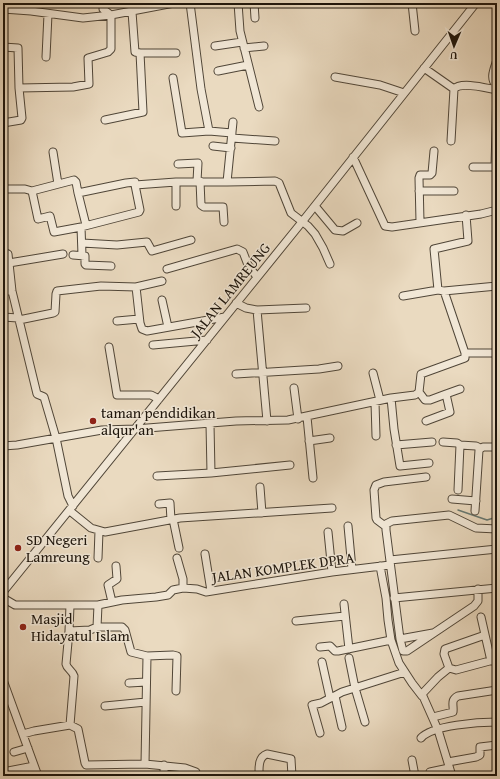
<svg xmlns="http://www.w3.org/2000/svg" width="500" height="779" font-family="'Gentium Book Plus',serif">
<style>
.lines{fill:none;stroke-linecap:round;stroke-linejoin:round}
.stream{stroke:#667872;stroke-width:1.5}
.minor-casing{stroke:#504638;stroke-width:9}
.minor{stroke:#f1e7d6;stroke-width:7}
.poi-dot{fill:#8f2418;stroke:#f1e7d6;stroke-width:1.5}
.labels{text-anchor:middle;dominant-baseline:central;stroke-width:3;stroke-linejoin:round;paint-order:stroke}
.street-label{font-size:15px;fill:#1c140b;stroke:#f1e7d6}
.poi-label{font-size:15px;fill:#1c140b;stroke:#f1e7d6;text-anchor:start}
</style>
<rect width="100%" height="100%" fill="#eadac0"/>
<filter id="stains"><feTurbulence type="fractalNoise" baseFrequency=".005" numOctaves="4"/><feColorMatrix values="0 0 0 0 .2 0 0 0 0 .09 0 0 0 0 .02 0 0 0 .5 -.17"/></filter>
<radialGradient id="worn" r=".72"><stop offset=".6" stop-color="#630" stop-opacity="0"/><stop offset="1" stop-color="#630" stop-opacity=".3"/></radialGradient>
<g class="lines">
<!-- stream -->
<path class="stream" d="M 458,510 L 487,520 L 497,517"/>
<!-- minor casing -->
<g class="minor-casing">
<path id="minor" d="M 190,3 L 201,89 L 209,131
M 238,3 L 240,31 L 259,107
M 254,3 L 255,18
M 412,3 L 415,31
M 3,9 L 31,11 L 83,18 L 111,15 L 174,3
M 31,11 L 31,3
M 215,46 L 242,42
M 3,47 L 18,48 L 19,88 L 22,118 L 21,120 L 3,123
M 244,48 L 264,46
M 140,53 L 176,53
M 46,57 L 48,14
M 497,60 C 494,69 489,79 497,86
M 424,68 L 454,89
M 218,71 L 248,65
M 335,77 L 380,85 L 404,93
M 173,78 L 182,133 L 209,131 L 232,133
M 19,88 L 73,87 L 89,84 L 88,58 L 108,52 L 111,49 L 111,15 L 103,9 L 104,3
M 105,120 L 143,112 L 140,53 L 135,52 L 132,12
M 232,138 L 275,141
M 451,141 L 454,89 C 461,81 486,88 497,90
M 213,146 L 231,148
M 53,152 L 58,184
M 353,157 L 385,226 L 392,227 L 481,214 L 497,210
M 178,164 L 198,163 L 197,181
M 473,167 L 497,167
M 495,167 L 497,86
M 200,181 L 201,205 L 204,207 L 223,207 L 224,222
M 227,182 L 233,122
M 3,189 L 25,189 L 32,191 L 74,180 L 76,182 L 78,193
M 32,191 L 38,219 L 50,216 L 54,232 L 81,227 L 139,212 L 140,210 L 135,185 L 176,182 L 227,182 L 275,181 L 279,183 L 291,213 L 308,226 L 315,234 L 323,248 L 330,264
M 419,191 L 454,191
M 176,206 L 176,182
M 315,206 L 335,230 L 343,231 L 357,223
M 420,222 L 419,178 L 420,175 L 430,175 L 432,173 L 434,151
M 86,225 L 78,193 L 126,183 L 135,182 L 135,185
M 81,227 L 82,255
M 82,243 L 117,245 L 147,242 L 152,251 L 191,240
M 3,252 L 8,254 L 12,291 L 37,394 L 44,397 L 56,438 L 68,496 L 73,506
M 73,255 L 85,256 L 85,264 L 86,265 L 111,266
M 3,264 L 63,254
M 167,269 L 237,249 L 243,252 L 248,265 L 257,277
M 162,281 L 136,287 L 140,323 L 142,329 L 147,331 L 225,317
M 438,290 L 434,249 L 468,241 L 466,215
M 3,291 L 12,291
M 403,296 L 438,290 L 444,291 L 497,286
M 162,300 L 168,327
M 236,303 L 246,308 L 257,310 L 306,308
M 257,310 L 267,421
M 3,317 L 18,318
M 19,320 L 53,313 L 55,312 L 56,294 L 57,291 L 101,286 L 136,287
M 117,321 L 139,319
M 153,345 L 207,340
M 109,347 L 117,395 L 151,395 L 159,399
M 465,353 L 497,353
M 373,373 L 380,400
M 236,374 L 319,369 L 338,366
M 294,388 L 298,419
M 419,392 L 425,400 L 430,400 L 446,394 L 450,412 L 426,421
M 446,394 L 460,389
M 391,398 L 394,429 L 400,466 L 429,463
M 375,402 L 376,436
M 3,410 L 3,405
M 307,417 L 313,478
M 210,424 L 211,473 L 290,465
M 309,441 L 330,438
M 443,442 L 457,443 L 460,445 L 458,490
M 396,445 L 432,442
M 460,445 L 476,446 L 480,448
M 3,446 L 17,445 L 102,430 L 135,429 L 236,421 L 288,420 L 391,398 L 415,395 L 419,392 L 421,374 L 465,358 L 465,353 L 444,291
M 157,476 L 211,473
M 260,487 L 262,513
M 452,499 L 476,501
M 159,504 L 170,503 L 171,520
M 70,511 L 91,528 L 105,532 L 180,518 L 332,508
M 475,511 L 479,450 L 483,447 L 497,447
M 173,519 L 179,548
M 348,526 L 352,569
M 385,526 L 377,520 L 376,518 L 374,490 L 376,485 L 384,482 L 426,477
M 328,532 L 332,572
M 205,554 L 211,591
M 98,558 L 99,531
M 177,558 L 183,579 L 183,588
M 390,560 L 497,549
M 380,566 L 386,598 L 388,620 L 391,640 L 399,663 L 412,683 L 422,696
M 478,589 L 478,601 L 474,606 L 407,651 L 403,651 L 400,639 L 386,530 L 386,524 L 392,521 L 449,515 L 476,528 L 497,529
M 3,592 L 302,222 L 476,3
M 3,598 L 15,605 L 98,605 L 122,600 L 156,597 L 168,595 L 173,590 L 183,588 L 197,589 L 206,592 L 332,572 L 390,565
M 394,598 L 497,588
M 112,602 L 108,585 L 117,579 L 116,566
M 344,604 L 349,649
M 70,605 L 69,631 L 66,664 C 67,669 72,670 74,676 L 70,725
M 481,617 L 491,661
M 296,621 L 345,616
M 97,627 L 98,605
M 69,631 L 90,630 L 97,627 L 122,627 L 125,630 L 131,652 L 147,656 L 145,764
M 400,639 L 433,633
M 320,647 L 330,646 L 335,651 L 338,651 L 391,640
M 147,656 L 173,655 L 177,656 L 176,691
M 349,658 L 355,688 L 365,722
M 322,662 L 330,698
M 449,668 L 456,670 L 497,659
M 3,680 L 38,776
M 129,683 L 146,682
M 335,696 L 342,727
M 105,706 L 146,702
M 433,717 L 453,712 C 454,705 450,700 458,696 L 497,690
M 320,733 L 312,705 L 321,703 L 342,692 L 405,672
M 23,734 L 34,731 L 70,725 L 78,729 L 85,763 L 86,765 L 145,764 L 185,768 L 196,772 L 197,776
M 421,738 C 432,725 480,722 497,722
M 14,752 L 28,748
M 412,760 L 415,776
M 448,762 L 476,757 L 480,755 L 480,747 L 497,745
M 3,772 L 34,766
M 430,772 L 449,768
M 164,776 L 164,765
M 259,776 C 259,768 258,757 267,754 L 291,759 L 292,776
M 452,776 L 438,730 L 422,694 L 438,677 L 449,668 L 444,654 L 445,649 L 485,635"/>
</g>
<!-- minor -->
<use href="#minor" class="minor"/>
</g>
<!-- markers -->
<g class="poi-dot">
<circle cx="93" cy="421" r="4"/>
<circle cx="18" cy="548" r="4"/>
<circle cx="23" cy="627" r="4"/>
</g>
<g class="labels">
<!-- street labels -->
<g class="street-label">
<text transform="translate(230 290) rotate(-51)">JALAN LAMREUNG</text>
<text transform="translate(283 567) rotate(-8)">JALAN KOMPLEK DPRA</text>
</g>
<!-- poi labels -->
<g class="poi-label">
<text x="101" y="412">taman pendidikan<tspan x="101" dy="17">alqur'an</tspan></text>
<text x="26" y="539">SD Negeri<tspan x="26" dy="17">Lamreung</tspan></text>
<text x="31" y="618">Masjid<tspan x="31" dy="17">Hidayatul Islam</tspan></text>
</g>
</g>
<!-- margin -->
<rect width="500" height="779" fill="none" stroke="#eadac0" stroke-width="16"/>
<rect x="4" y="4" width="492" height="771" fill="none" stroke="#1c140b" stroke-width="2"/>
<rect x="8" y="8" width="484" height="763" fill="none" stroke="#1c140b"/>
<!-- north arrow -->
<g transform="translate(454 46) rotate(182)" stroke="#f1e7d6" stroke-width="3" paint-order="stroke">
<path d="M0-3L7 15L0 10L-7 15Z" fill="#1c140b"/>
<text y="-6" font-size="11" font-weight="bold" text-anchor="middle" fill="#1c140b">U</text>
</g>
<rect width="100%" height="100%" filter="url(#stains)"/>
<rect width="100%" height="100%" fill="url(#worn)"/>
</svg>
